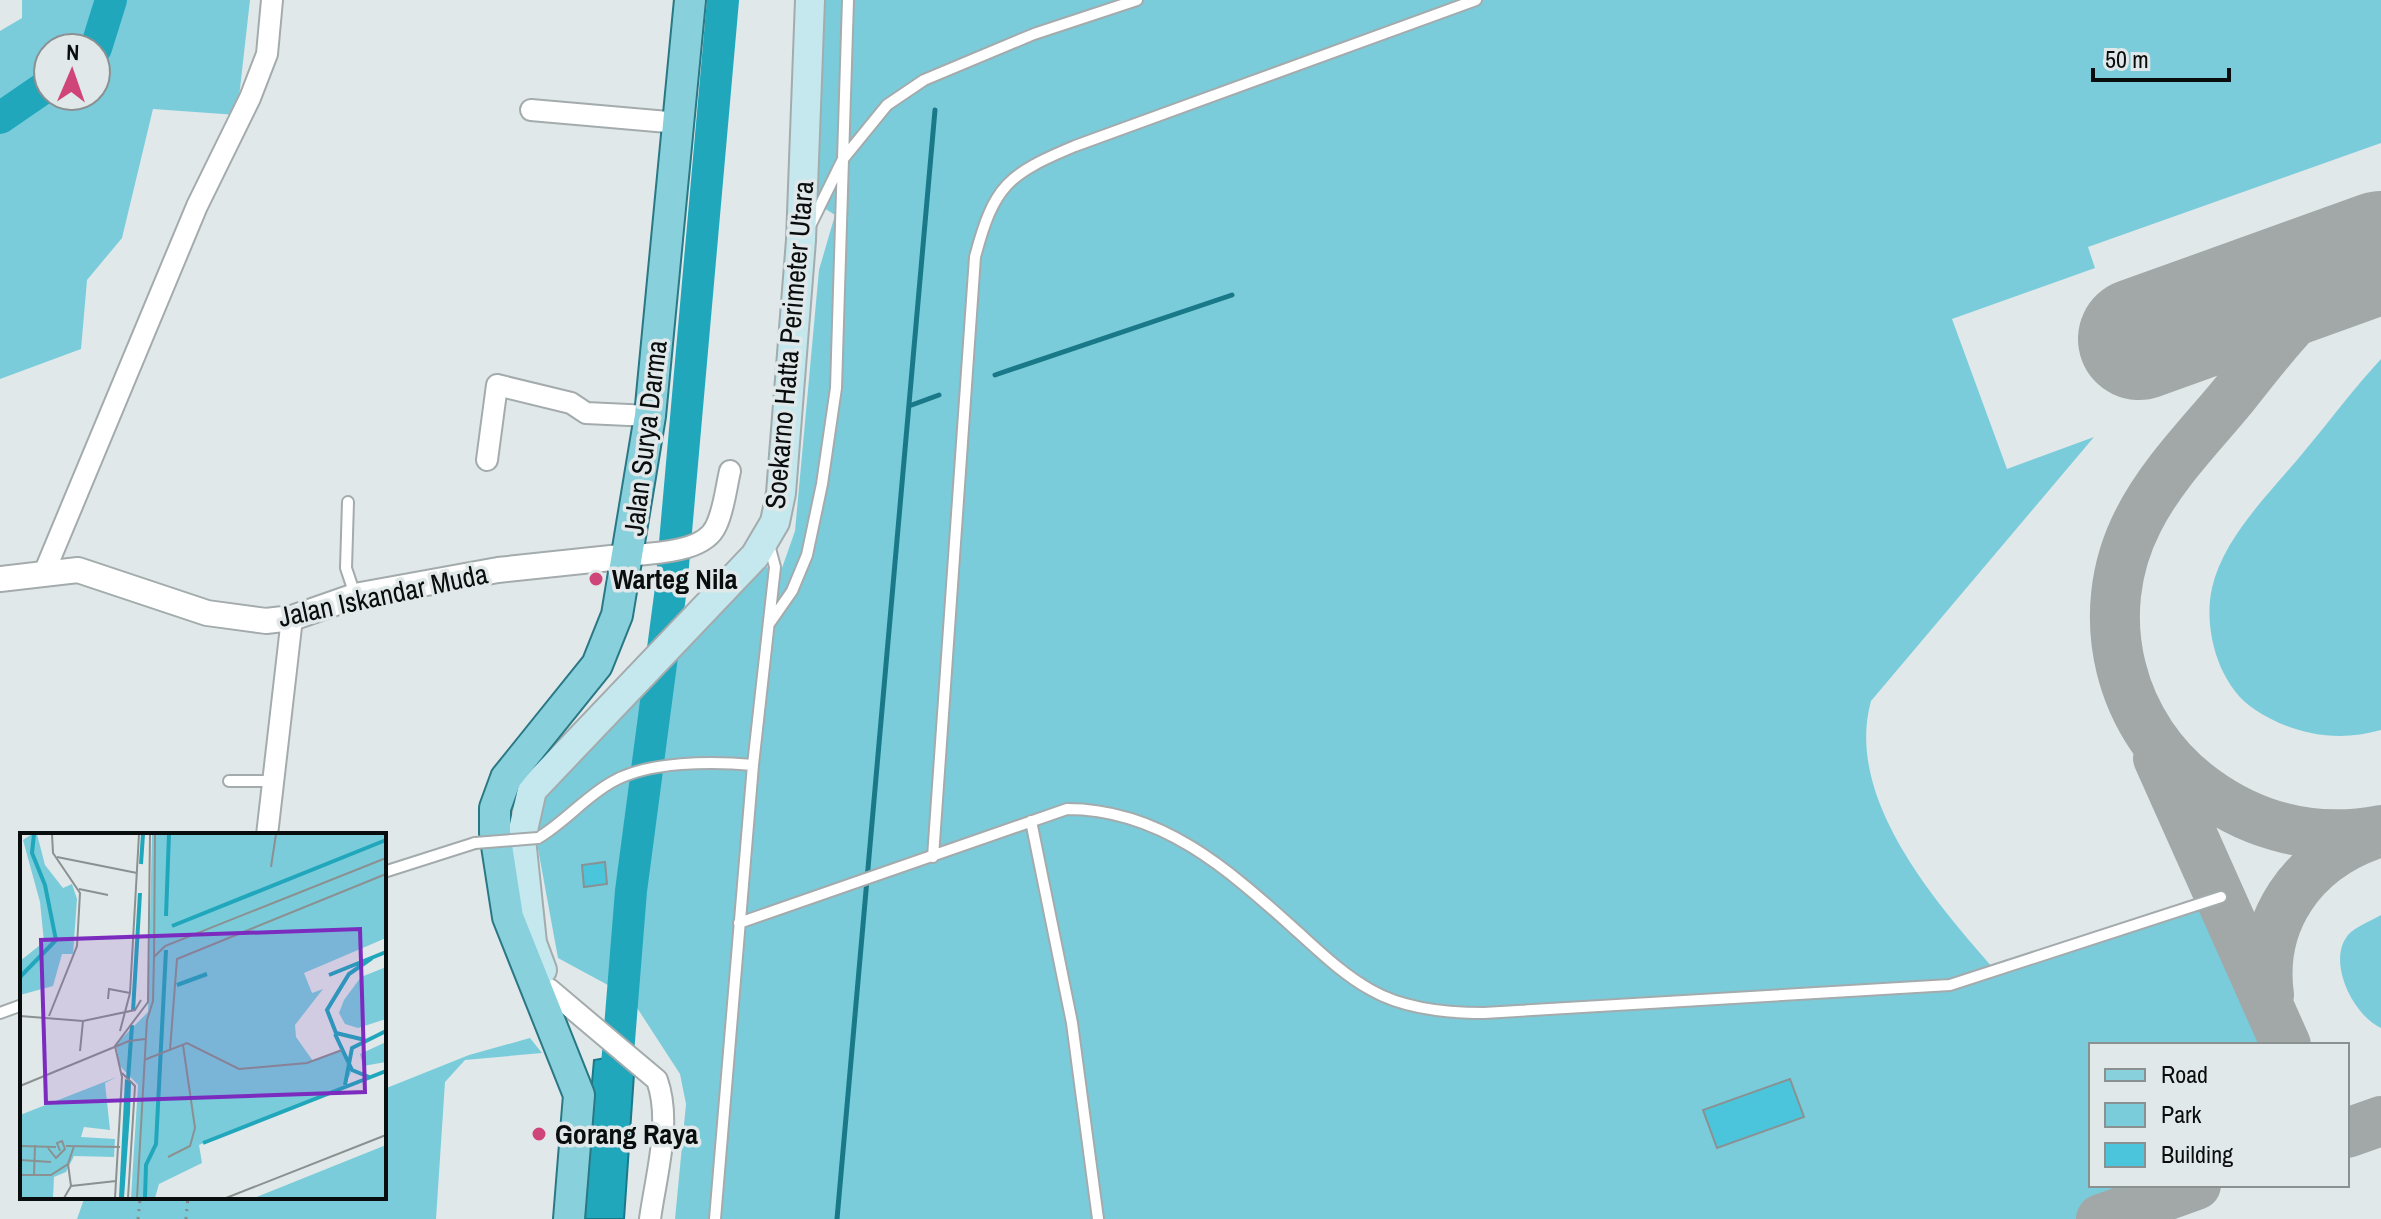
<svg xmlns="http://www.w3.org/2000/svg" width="2381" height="1219" font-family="'Archivo Narrow',sans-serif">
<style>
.green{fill:#7bccdb;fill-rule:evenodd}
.water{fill:#21a7bc;stroke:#1a7988;stroke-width:2}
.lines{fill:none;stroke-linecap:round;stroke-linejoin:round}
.stream{stroke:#1a7988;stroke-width:5}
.river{stroke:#21a7bc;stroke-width:32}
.taxiway{stroke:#a2a8a8;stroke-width:50}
.runway{stroke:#a2a8a8;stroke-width:122}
.building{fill:#4bc5db;stroke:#8a9192;stroke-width:2}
.service-casing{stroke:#a4abad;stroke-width:14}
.minor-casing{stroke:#a4abad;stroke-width:24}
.tertiary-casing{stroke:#a4abad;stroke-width:28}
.secondary-casing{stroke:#a4abad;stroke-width:32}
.primary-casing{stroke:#297885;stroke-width:34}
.path{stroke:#858a8b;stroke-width:3;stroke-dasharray:2 6;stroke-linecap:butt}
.service{stroke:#fff;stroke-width:10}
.minor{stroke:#fff;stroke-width:20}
.tertiary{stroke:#fff;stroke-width:24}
.secondary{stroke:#c4e8ee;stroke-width:28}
.primary{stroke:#88d0dc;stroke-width:30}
.service-bridge-casing{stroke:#a4abad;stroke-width:14;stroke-linecap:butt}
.service-bridge{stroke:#fff;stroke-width:10}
.poi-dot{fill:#d04579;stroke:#e1e8e9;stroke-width:3}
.labels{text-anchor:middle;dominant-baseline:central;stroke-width:7;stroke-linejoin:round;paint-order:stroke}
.street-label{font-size:28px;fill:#0a0d0d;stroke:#e1e8e9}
.poi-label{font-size:28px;font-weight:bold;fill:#0a0d0d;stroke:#e1e8e9;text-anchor:start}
.inset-river{fill:none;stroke:#21a7bc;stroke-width:4}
.inset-road{fill:none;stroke:#8b9091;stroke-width:2}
.view{fill:#7b2cbf;fill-opacity:0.15;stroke:#7b2cbf;stroke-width:4}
.inset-edge{fill:none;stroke:#0a0d0d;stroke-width:4}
</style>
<rect width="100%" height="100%" fill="#e1e8e9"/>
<!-- green -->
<path class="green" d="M 22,0 L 250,0 L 237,115 L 153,109 L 122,238 L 87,280 L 81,349 L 0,379 L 0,31 L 22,18 ZM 48,48 L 96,48 L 96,96 L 48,96 Z
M 825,0 L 2381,0 L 2381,143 L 2088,247 L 2095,268 L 1952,319 L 2007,469 L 2094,437 L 1871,701 C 1844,798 1936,903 1996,971 L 2221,897 L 2275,1024 L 2278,1045 L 2091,1045 L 2091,1185 L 2196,1185 L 2101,1219 L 675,1219 L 686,1104 L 680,1074 L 630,997 L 558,958 L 534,827 L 533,797 L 763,567 L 782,568 L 795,531 L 819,270 L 835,215 L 813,201 Z
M 2381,359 L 2381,730 C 2336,743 2291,734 2254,709 C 2218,685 2203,628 2212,588 C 2224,535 2274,489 2307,448 C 2332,418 2355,387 2381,359 Z
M 2381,915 L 2381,1028 C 2354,1016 2326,962 2348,935 C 2355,927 2371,921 2381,915 Z
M 530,1038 L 542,1053 L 465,1060 L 445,1082 L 436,1219 L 77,1219 L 84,1199 L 89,1197 L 384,1197 L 384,1089 L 469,1055 Z"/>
<!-- water -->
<path class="water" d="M 616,1056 L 634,1074 L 624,1219 L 580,1219 L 594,1060 Z"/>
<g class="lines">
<!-- stream -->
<path class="stream" d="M 995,375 L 1232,295
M 909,406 L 939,395
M 837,1219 L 935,110"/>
<!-- river -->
<path class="river" d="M 96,48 L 111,0
M 0,118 L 48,85
M 616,1078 L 631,891 L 671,588 L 723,0"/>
<!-- taxiway -->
<path class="taxiway" d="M 2381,256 C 2318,284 2275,343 2233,396 C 2200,436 2161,475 2138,521 C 2090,615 2119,729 2204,790 C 2256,828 2317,842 2381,830
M 2158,758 L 2286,1045
M 2269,995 C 2259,921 2302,860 2372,835
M 2347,1133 L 2381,1121
M 2101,1219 L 2196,1185"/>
<!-- runway -->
<path class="runway" d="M 2139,339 L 2381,252"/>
</g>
<!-- building -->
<path class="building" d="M 605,862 L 607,884 L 584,887 L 582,865 Z
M 1790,1079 L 1804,1117 L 1717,1148 L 1703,1110 Z"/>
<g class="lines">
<!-- service casing -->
<g class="service-casing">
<path id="service" d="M 810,226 L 843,159 L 848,0
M 348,502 L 346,568 L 355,595
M 769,624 L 792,591 L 807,555 L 822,484 L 836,388 L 843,159 L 887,105 L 924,80 L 1034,34 L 1137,0
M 229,781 L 273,781
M 1031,821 L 1072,1023 L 1098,1219
M 538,838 C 565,822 585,797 612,782 C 648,761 713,761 753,765
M 933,857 L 975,257 C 994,185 1008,174 1075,146 L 1476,0
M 384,872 L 475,843
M 739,923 L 1067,809 C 1163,809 1231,872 1299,933 C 1321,953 1344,975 1371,990 C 1404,1009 1446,1013 1484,1013 L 1950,985 L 2221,897
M 0,1013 L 22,1005
M 715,1219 L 753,765 L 775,567 L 768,541"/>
</g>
<!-- minor casing -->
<g class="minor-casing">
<path id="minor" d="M 531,110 L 679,123
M 487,460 L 497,385 L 571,403 L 586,413 L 650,416
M 630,556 C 655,552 704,553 716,526 C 724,510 726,488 730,471
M 44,573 L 197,206 L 250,98 L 267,54 L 272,0
M 267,835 L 292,618
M 549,989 L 657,1080 C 672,1122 656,1175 650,1219"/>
</g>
<!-- tertiary casing -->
<g class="tertiary-casing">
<path id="tertiary" d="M 0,579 L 78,570 L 207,613 L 266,621 L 292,618 L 355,596 L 498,570 L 630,556"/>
</g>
<!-- secondary casing -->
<g class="secondary-casing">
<path id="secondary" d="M 542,970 L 532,943 L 521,839 L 532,790 L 755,556 L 775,522 L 781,493 L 801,240 L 810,0"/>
</g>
<!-- primary casing -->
<g class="primary-casing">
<path id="primary" d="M 569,1219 L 579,1095 L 508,917 L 495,833 L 495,808 L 506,778 L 597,665 L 617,615 L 650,416 L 690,0"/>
</g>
<!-- path -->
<path class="path" d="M 138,1219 L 140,1200
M 186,1219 L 188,1197"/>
<!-- service -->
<use href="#service" class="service"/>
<!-- minor -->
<use href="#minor" class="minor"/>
<!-- tertiary -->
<use href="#tertiary" class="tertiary"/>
<!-- secondary -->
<use href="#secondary" class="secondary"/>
<!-- primary -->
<use href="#primary" class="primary"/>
<!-- service-bridge casing -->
<g class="service-bridge-casing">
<path id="service-bridge" d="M 475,843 L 538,838"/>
</g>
<!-- service-bridge -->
<use href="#service-bridge" class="service-bridge"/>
</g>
<!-- markers -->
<g class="poi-dot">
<circle cx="596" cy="579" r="8"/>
<circle cx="539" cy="1134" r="8"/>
</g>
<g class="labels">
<!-- street labels -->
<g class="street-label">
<text transform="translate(789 345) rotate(-85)">Soekarno Hatta Perimeter Utara</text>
<text transform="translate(645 438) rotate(-83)">Jalan Surya Darma</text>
<text transform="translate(383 595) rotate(-12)">Jalan Iskandar Muda</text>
</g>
<!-- poi labels -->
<g class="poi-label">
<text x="612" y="579">Warteg Nila</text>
<text x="555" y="1134">Gorang Raya</text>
</g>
</g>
<!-- overview -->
<g transform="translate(20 833)">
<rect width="366" height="366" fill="#e1e8e9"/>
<path d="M 12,1 L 17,1 L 25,32 L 43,55 L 52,51 L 57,66 L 53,121 L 42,121 L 33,153 L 0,162 L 0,128 L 24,109 L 20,69 L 3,7 ZM 132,1 L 366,1 L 366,105 L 284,140 L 292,160 L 303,156 L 275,192 L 276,204 L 293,228 L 322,217 L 331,240 L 324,253 L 179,312 L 182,330 L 139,351 L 135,365 L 111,365 L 118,252 L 100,233 L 96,211 L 128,179 ZM 366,134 L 366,186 L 338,195 L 325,191 L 319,180 L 324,167 L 341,144 ZM 366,209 L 366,229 L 343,233 L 340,221 ZM 97,244 L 85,250 L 90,297 L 64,294 L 61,304 L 95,306 L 94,324 L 54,323 L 46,339 L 34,344 L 33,365 L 0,365 L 0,282 ZM 366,312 L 366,365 L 234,365 Z" fill="#7bccdb"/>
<path d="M 105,246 L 111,248 L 110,280 L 104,365 L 99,365 Z" fill="#21a7bc"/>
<path class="inset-river" d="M 121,31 L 123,1M 146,83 L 149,1M 152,93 L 366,7M 309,142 L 366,119M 0,144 L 36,107 L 25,52 L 12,20 L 14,1M 157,152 L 187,141M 113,178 L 120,60M 315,201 L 332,237 L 349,244M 345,207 L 316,200 L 307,177 L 329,141 L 352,125M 108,246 L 112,192M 325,252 L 332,215 L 366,198M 183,310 L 366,238M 125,365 L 126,332 L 136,311 L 146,117"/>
<path class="inset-road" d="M 37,24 L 117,40M 251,34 L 256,1M 59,56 L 88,62M 134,124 L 135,1M 88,166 L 89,156 L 110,160M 0,183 L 63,188 L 115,177 L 121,167M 29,183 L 57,113 L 60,60 L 33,20 L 32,1M 127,187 L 133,168 L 134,124 L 145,113 L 366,25M 100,198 L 110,160 L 119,1M 150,217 L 157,126 L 366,41M 60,218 L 63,188M 124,227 L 167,210 L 219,236 L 287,230 L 322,217M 102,240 L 115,253 L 108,365M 0,253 L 109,208 L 125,206M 0,313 L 36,314M 46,313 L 100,314M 28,315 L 36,325 L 45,316 L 42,308 L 37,310 L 40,318M 148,324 L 170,313 L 175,295 L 163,212M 0,327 L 31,329M 0,342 L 31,342 L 48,331 L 54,313M 14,342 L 15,312M 51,353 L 96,348M 44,365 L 51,353 L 48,331M 95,365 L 102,244 L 95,213 L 128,169 L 130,1M 117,365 L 127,186M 206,365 L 366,302"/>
<path class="view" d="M 340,96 L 345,259 L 26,270 L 21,107 Z"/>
<rect width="366" height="366" class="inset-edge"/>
</g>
<!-- legend -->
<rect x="2089" y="1043" width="260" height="144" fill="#e1e8e9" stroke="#8b9091" stroke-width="2"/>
<rect x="2105" y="1069" width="40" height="12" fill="#88d0dc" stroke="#8b9091" stroke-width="2"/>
<text x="2161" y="1083" font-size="24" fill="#0a0d0d">Road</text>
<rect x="2105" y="1103" width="40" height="24" fill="#7bccdb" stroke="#8b9091" stroke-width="2"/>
<text x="2161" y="1123" font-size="24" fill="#0a0d0d">Park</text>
<rect x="2105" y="1143" width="40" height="24" fill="#4bc5db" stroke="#8b9091" stroke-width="2"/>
<text x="2161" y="1163" font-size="24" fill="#0a0d0d">Building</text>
<!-- north arrow -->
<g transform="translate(72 72) rotate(2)"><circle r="38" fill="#e1e8e9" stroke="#8b9091" stroke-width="2"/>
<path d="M0-6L14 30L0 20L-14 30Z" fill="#d04579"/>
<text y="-12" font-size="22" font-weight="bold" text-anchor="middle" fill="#0a0d0d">N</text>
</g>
<!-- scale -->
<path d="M2093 68v12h136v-12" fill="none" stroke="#0a0d0d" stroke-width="4"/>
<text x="2105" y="68" font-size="24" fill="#0a0d0d" stroke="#e1e8e9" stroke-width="6" paint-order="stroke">50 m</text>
</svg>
